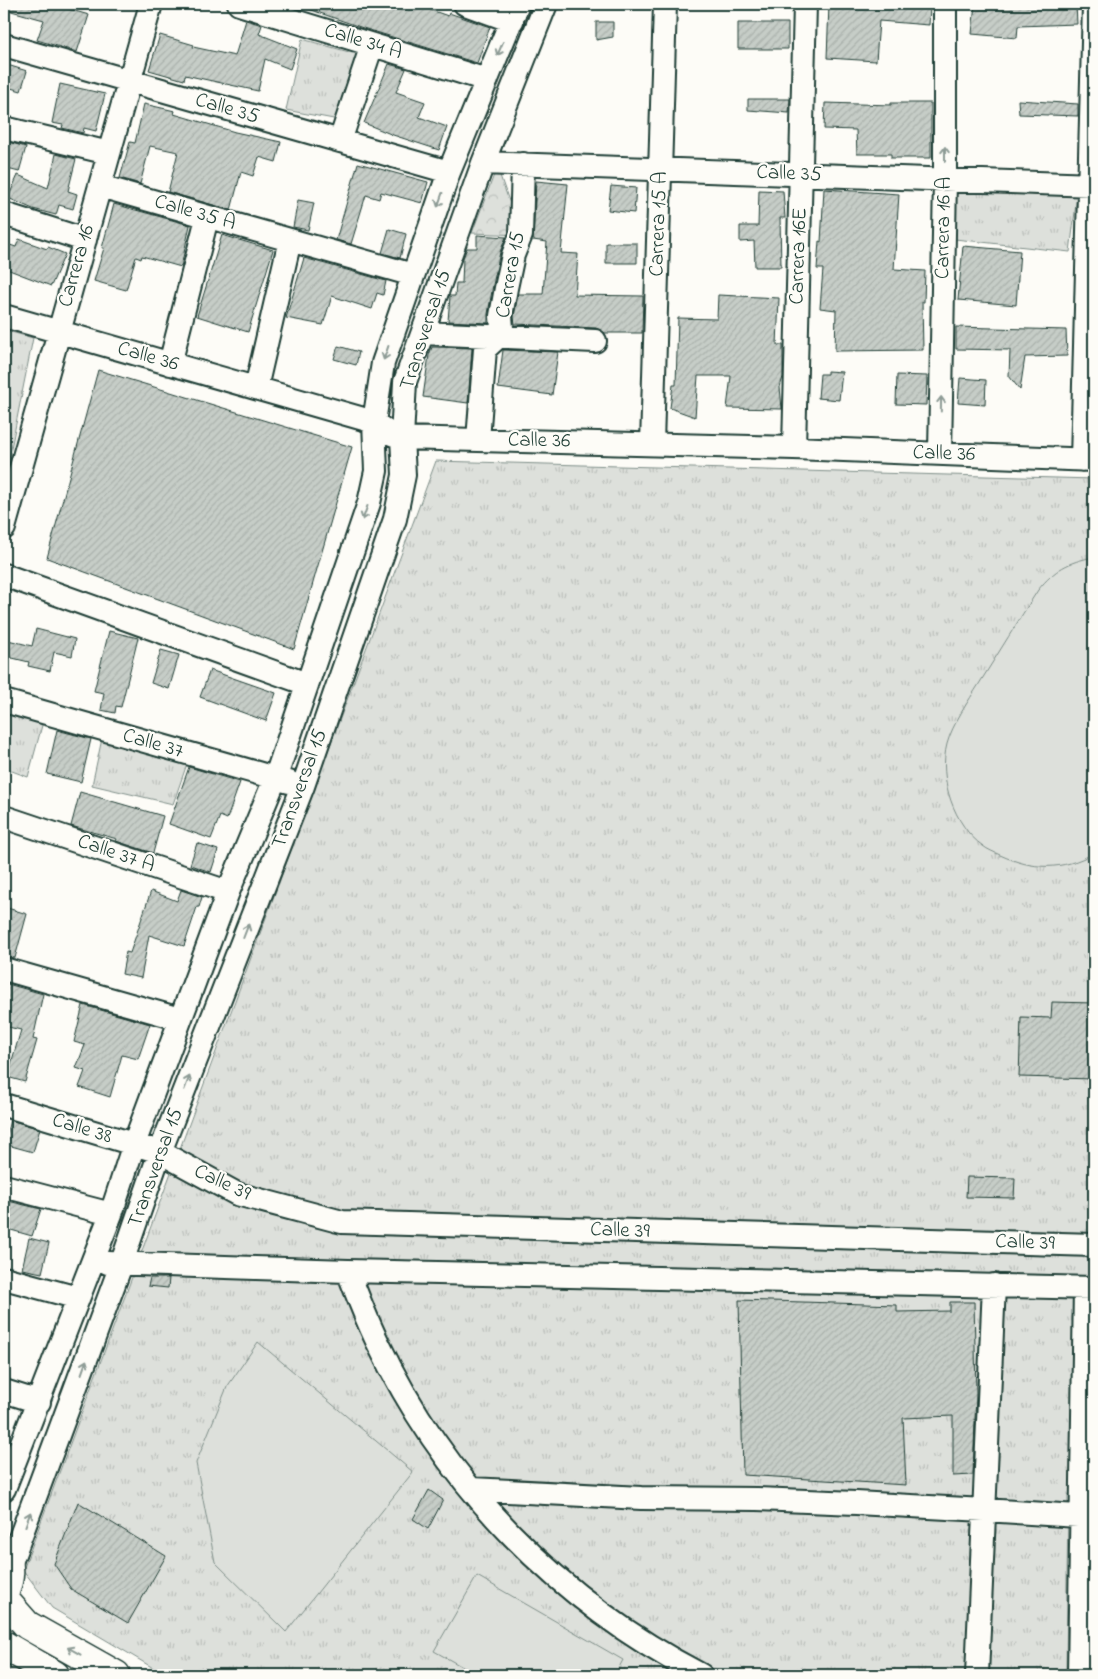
<svg xmlns="http://www.w3.org/2000/svg" width="1098" height="1679" font-family="'Indie Flower',sans-serif">
<style>
.grass{fill:url(#grass-tufts);stroke:#7e8e88}
.forest{fill:url(#forest-crowns);stroke:#7e8e88}
.pitch{fill:#dde0db;stroke:#7e8e88}
.building{fill:url(#building-hatch);stroke:#1f3d34}
.lines{fill:none;stroke-linecap:round;stroke-linejoin:round}
.minor-casing{stroke:#1f3d34;stroke-width:26}
.major-casing{stroke:#1f3d34;stroke-width:31}
.minor{stroke:#fdfcf7;stroke-width:22}
.major{stroke:#fdfcf7;stroke-width:28}
.oneway{stroke:#8e9c96}
.labels{text-anchor:middle;dominant-baseline:central;stroke-width:4.5;stroke-linejoin:round;paint-order:stroke}
.street-label{font-size:21px;fill:#1f3d34;stroke:#fdfcf7}
</style>
<defs>
<pattern id="grass-tufts" width="24" height="20" patternUnits="userSpaceOnUse" patternTransform="scale(1.25)"><rect width="24" height="20" fill="#dde0db"/><path d="M3 7l-1-3M5 7V3M7 7l1-3M15 17l-1-3M17 17v-4M19 17l1-3" fill="none" stroke="#bdc1bd"/></pattern>
<pattern id="forest-crowns" width="20" height="18" patternUnits="userSpaceOnUse" patternTransform="scale(1.25)"><rect width="20" height="18" fill="#dde0db"/><path d="M2 6a3 3 0 1 1 6 0M12 15a3 3 0 1 1 6 0" fill="none" stroke="#bdc1bd"/></pattern>
<pattern id="building-hatch" width="6" height="6" patternUnits="userSpaceOnUse" patternTransform="scale(1.25)"><rect width="6" height="6" fill="#c6cdc7"/><path d="M-1 1l2-2M0 6l6-6M5 7l2-2" fill="none" stroke="#aab1ac"/></pattern>
</defs>
<rect width="100%" height="100%" fill="#fdfcf7"/>
<filter id="ink" filterUnits="userSpaceOnUse"><feTurbulence type="fractalNoise" baseFrequency=".02" numOctaves="2"/><feDisplacementMap in="SourceGraphic" scale="10" xChannelSelector="R" yChannelSelector="G"/><feConvolveMatrix kernelMatrix="1 2 1 2 8 2 1 2 1" color-interpolation-filters="sRGB"/></filter>
<g filter="url(#ink)">
<!-- grass -->
<path class="grass" d="M 302,39 L 378,60 L 355,123 L 286,110 Z
M 957,179 L 1078,187 L 1070,252 L 955,239 Z
M 4,330 L 33,338 L 4,484 Z
M 436,461 L 1094,479 L 1094,1496 L 1068,1495 L 1066,1675 L 165,1675 L 52,1608 L 23,1570 Z
M 4,708 L 44,718 L 28,777 L 4,768 Z
M 103,734 L 188,761 L 173,804 L 92,785 Z"/>
<!-- forest -->
<path class="forest" d="M 497,167 L 521,235 L 472,233 Z
M 4,1662 L 40,1674 L 42,1675 L 4,1675 Z"/>
<!-- pitch -->
<path class="pitch" d="M 1094,557 L 1094,853 C 1062,871 1033,870 1000,855 C 994,852 988,850 983,846 C 954,826 938,778 947,744 C 952,725 969,700 979,684 C 999,652 1018,621 1038,590 C 1055,569 1068,562 1094,557 Z
M 258,1342 L 413,1472 L 286,1632 L 215,1562 L 196,1463 L 227,1387 Z
M 477,1576 L 623,1660 L 615,1675 L 477,1675 L 434,1651 Z"/>
<!-- building -->
<path class="building" d="M 4,4 L 51,4 L 89,15 L 77,52 L 37,40 L 44,20 L 4,9 Z
M 301,4 L 414,4 L 448,16 L 449,13 L 490,27 L 477,63 L 363,28 L 300,6 Z
M 829,4 L 884,4 L 930,7 L 929,25 L 879,21 L 876,61 L 827,58 Z
M 975,4 L 1006,4 L 1041,7 L 1041,4 L 1076,4 L 1077,24 L 1018,26 L 1017,38 L 972,34 Z
M 246,20 L 262,25 L 259,34 L 297,49 L 290,69 L 265,59 L 258,91 L 185,75 L 184,80 L 149,70 L 160,35 L 194,45 L 193,47 L 235,56 Z
M 596,22 L 613,22 L 613,37 L 596,40 Z
M 738,23 L 788,23 L 788,49 L 738,49 Z
M 4,64 L 27,71 L 21,91 L 4,86 Z
M 389,64 L 406,69 L 396,92 L 425,102 L 419,117 L 447,127 L 439,150 L 393,135 L 364,123 Z
M 60,84 L 105,94 L 96,131 L 84,128 L 83,133 L 62,128 L 63,125 L 52,123 Z
M 748,99 L 790,99 L 789,113 L 748,110 Z
M 1018,100 L 1078,104 L 1078,116 L 1019,114 Z
M 825,103 L 891,105 L 891,103 L 931,103 L 931,158 L 891,158 L 891,154 L 857,154 L 856,130 L 824,129 Z
M 144,104 L 175,111 L 174,114 L 235,132 L 281,142 L 276,162 L 259,157 L 253,176 L 241,172 L 231,210 L 168,192 L 178,152 L 150,146 L 140,184 L 120,178 L 130,142 L 135,143 Z
M 8,142 L 26,147 L 19,172 L 4,168 L 4,158 Z
M 56,154 L 76,159 L 68,191 L 77,194 L 73,209 L 59,205 L 56,215 L 33,209 L 8,198 L 18,175 L 48,188 Z
M 358,163 L 428,182 L 422,203 L 381,192 L 379,199 L 366,195 L 351,244 L 336,240 Z
M 536,181 L 568,184 L 561,253 L 578,254 L 575,295 L 643,296 L 642,333 L 605,333 L 596,328 L 515,324 L 514,317 L 518,294 L 543,294 L 547,242 L 533,240 Z
M 611,186 L 636,188 L 634,213 L 608,210 Z
M 824,189 L 899,194 L 894,269 L 925,271 L 924,302 L 922,302 L 923,350 L 835,351 L 836,310 L 820,308 L 823,269 L 817,269 L 819,241 L 821,242 Z
M 759,190 L 783,191 L 785,218 L 780,218 L 781,267 L 755,267 L 754,241 L 740,242 L 740,226 L 758,226 Z
M 298,200 L 314,203 L 308,230 L 293,227 Z
M 114,204 L 190,225 L 181,267 L 142,256 L 141,259 L 136,257 L 126,290 L 94,281 L 104,248 L 102,248 Z
M 389,229 L 406,234 L 400,258 L 382,253 Z
M 222,235 L 273,250 L 248,332 L 197,316 Z
M 477,235 L 506,237 L 500,252 L 493,285 L 488,314 L 488,323 L 448,321 L 450,296 L 455,296 L 456,283 L 462,283 L 463,258 L 467,248 L 477,248 Z
M 19,239 L 47,249 L 48,247 L 65,254 L 51,286 L 4,268 L 4,243 L 16,247 Z
M 606,243 L 637,243 L 637,263 L 606,263 Z
M 963,246 L 1020,251 L 1016,305 L 958,300 Z
M 304,258 L 386,281 L 383,295 L 377,293 L 372,309 L 332,296 L 323,325 L 286,318 Z
M 718,295 L 779,298 L 777,345 L 783,345 L 783,377 L 780,387 L 782,409 L 727,408 L 731,376 L 698,376 L 695,417 L 670,408 L 673,385 L 676,385 L 678,318 L 717,319 Z
M 956,327 L 1066,330 L 1067,356 L 1025,357 L 1020,390 L 1009,376 L 1010,350 L 956,349 Z
M 338,346 L 359,352 L 356,365 L 334,359 Z
M 432,347 L 472,348 L 468,403 L 423,397 L 429,355 Z
M 503,350 L 558,352 L 552,395 L 498,388 Z
M 98,370 L 352,447 L 294,649 L 47,558 Z
M 827,371 L 842,372 L 839,400 L 818,398 L 820,374 L 827,374 Z
M 897,375 L 927,376 L 926,405 L 896,404 Z
M 960,378 L 986,380 L 985,405 L 958,403 Z
M 36,629 L 75,639 L 72,656 L 54,652 L 50,671 L 28,666 L 29,662 L 4,656 L 4,639 L 32,646 Z
M 109,631 L 138,638 L 121,707 L 116,706 L 115,713 L 101,710 L 104,693 L 94,691 Z
M 161,650 L 179,655 L 169,689 L 151,683 Z
M 210,670 L 276,693 L 266,721 L 200,697 Z
M 57,730 L 91,739 L 81,782 L 47,774 Z
M 189,767 L 240,782 L 227,819 L 220,816 L 211,839 L 169,824 Z
M 80,792 L 163,816 L 153,853 L 116,841 L 117,839 L 71,826 Z
M 197,843 L 218,850 L 211,872 L 190,865 Z
M 181,890 L 202,897 L 199,907 L 197,907 L 184,946 L 149,935 L 141,978 L 122,974 L 126,952 L 130,953 L 151,891 L 177,901 Z
M 4,907 L 27,914 L 15,958 L 4,956 Z
M 4,983 L 43,994 L 33,1039 L 37,1040 L 25,1082 L 7,1077 L 21,1030 L 4,1026 Z
M 1052,1002 L 1094,1003 L 1094,1079 L 1019,1077 L 1021,1017 L 1051,1018 Z
M 83,1005 L 150,1024 L 138,1059 L 122,1055 L 110,1097 L 79,1087 L 85,1071 L 76,1068 L 85,1045 L 74,1042 Z
M 10,1120 L 40,1129 L 33,1152 L 4,1144 Z
M 967,1177 L 1015,1178 L 1014,1198 L 966,1197 Z
M 4,1200 L 41,1209 L 32,1236 L 4,1228 Z
M 29,1238 L 49,1243 L 42,1273 L 22,1269 Z
M 150,1278 L 169,1278 L 168,1288 L 148,1286 Z
M 739,1300 L 897,1305 L 897,1312 L 950,1311 L 950,1302 L 974,1302 L 976,1393 L 973,1475 L 953,1476 L 953,1416 L 903,1418 L 906,1485 L 743,1475 Z
M 429,1490 L 443,1500 L 428,1529 L 413,1519 Z
M 78,1502 L 166,1556 L 128,1623 L 71,1589 L 54,1564 Z"/>
<g class="lines">
<!-- minor casing -->
<g class="minor-casing">
<path id="minor" d="M 239,4 L 487,80
M 465,4 L 512,21
M 4,45 L 449,172
M 4,128 L 109,153
M 340,141 L 372,45
M 483,163 L 1094,185
M 100,186 L 413,275
M 4,214 L 85,240
M 4,316 L 374,422 L 387,432 L 402,438 L 794,448 L 1094,460
M 423,333 L 595,341
M 170,364 L 207,218
M 256,388 L 290,240
M 478,440 L 485,349 L 498,337 L 502,328 L 501,316 L 506,288 L 513,255 L 521,235 L 523,164
M 652,444 L 665,4
M 794,448 L 805,4
M 940,453 L 945,179 L 945,4
M 1082,460 L 1094,4
M 4,528 L 151,4
M 4,575 L 307,684
M 4,701 L 289,782
M 4,817 L 228,892
M 4,969 L 180,1019
M 4,1105 L 160,1152 L 237,1194 L 342,1222 L 1094,1245
M 4,1186 L 111,1214
M 108,1263 L 348,1271 L 1094,1288
M 348,1271 C 357,1295 366,1318 377,1341 C 445,1485 560,1602 701,1675
M 4,1278 L 78,1298
M 4,1391 L 39,1402
M 4,1489 L 111,1214 L 134,1144 L 228,892 L 275,779 L 369,503 L 376,471 L 374,422 L 383,363 L 449,172 L 518,4
M 471,1489 L 641,1498 L 757,1499 L 856,1503 L 984,1510 L 1094,1517
M 10,1565 L 121,1265 L 160,1152 L 303,786 L 395,519 L 404,475 L 402,438 L 405,382 L 483,163 L 546,4
M 977,1675 L 994,1285
M 1079,1675 L 1085,1288"/>
</g>
<!-- major casing -->
<g class="major-casing">
<path id="major" d="M 4,1551 C 12,1566 10,1579 4,1594
M 4,1599 L 27,1625 L 116,1675
M 4,1645 L 55,1675"/>
</g>
<!-- minor -->
<use href="#minor" class="minor"/>
<!-- major -->
<use href="#major" class="major"/>
</g>
<!-- one-way arrows -->
<defs><path id="oneway-shaft" d="M-6 0H5M1.5-3L5.5 0L1.5 3" fill="none" stroke-width="1.6" stroke-linecap="round" stroke-linejoin="round" transform="scale(1.25)"/></defs>
<g class="oneway">
<use href="#oneway-shaft" transform="translate(500 49) rotate(113)"/>
<use href="#oneway-shaft" transform="translate(945 154) rotate(-90)"/>
<use href="#oneway-shaft" transform="translate(440 200) rotate(109)"/>
<use href="#oneway-shaft" transform="translate(386 353) rotate(109)"/>
<use href="#oneway-shaft" transform="translate(941 404) rotate(-89)"/>
<use href="#oneway-shaft" transform="translate(365 513) rotate(109)"/>
<use href="#oneway-shaft" transform="translate(246 931) rotate(-69)"/>
<use href="#oneway-shaft" transform="translate(187 1083) rotate(-69)"/>
<use href="#oneway-shaft" transform="translate(84 1367) rotate(-70)"/>
<use href="#oneway-shaft" transform="translate(28 1519) rotate(-70)"/>
<use href="#oneway-shaft" transform="translate(74 1651) rotate(-151)"/>
</g>
</g>
<g class="labels">
<!-- street labels -->
<g class="street-label">
<text transform="translate(363 42) rotate(17)">Calle 34 A</text>
<text transform="translate(227 109) rotate(16)">Calle 35</text>
<text transform="translate(789 174) rotate(2)">Calle 35</text>
<text transform="translate(195 213) rotate(16)">Calle 35 A</text>
<text transform="translate(659 224) rotate(-88)">Carrera 15 A</text>
<text transform="translate(944 228) rotate(-89)">Carrera 16 A</text>
<text transform="translate(799 256) rotate(-88)">Carrera 16E</text>
<text transform="translate(77 266) rotate(-74)">Carrera 16</text>
<text transform="translate(511 275) rotate(-80)">Carrera 15</text>
<text transform="translate(426 330) rotate(-72)">Transversal 15</text>
<text transform="translate(148 357) rotate(16)">Calle 36</text>
<text transform="translate(539 441) rotate(1)">Calle 36</text>
<text transform="translate(944 454) rotate(2)">Calle 36</text>
<text transform="translate(153 744) rotate(16)">Calle 37</text>
<text transform="translate(300 789) rotate(-70)">Transversal 15</text>
<text transform="translate(116 854) rotate(19)">Calle 37 A</text>
<text transform="translate(82 1129) rotate(17)">Calle 38</text>
<text transform="translate(156 1168) rotate(-70)">Transversal 15</text>
<text transform="translate(222 1183) rotate(25)">Calle 39</text>
<text transform="translate(620 1231) rotate(2)">Calle 39</text>
<text transform="translate(1025 1243) rotate(2)">Calle 39</text>
</g>
</g>
<!-- margin -->
<rect width="1098" height="1679" fill="none" stroke="#fdfcf7" stroke-width="20"/>
<rect x="10" y="10" width="1078" height="1659" fill="none" stroke="#1f3d34" stroke-width="2" filter="url(#ink)"/>
</svg>
